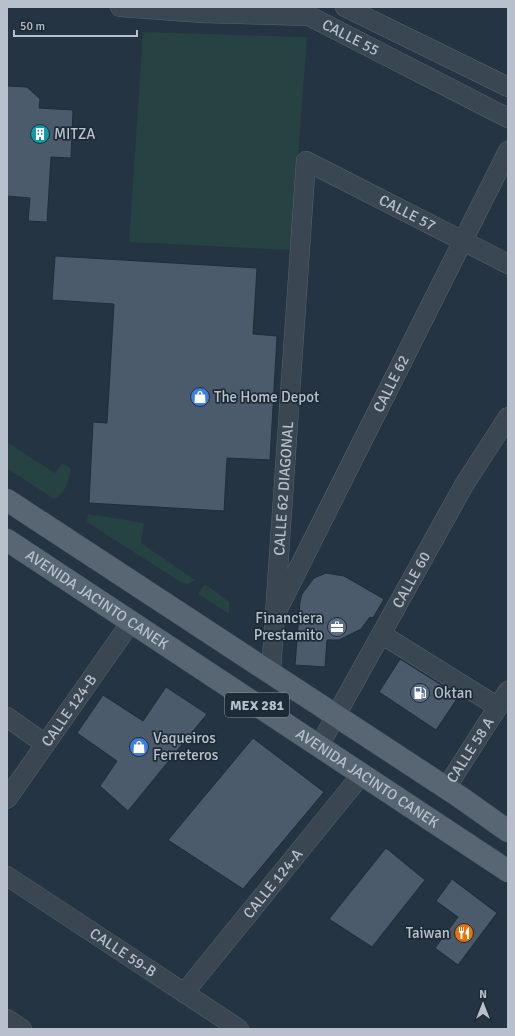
<svg xmlns="http://www.w3.org/2000/svg" width="515" height="1036" font-family="Signika,sans-serif">
<style>
.green{fill:#274243}
.building{fill:#4c5b6b;stroke:#202d39}
.lines{fill:none;stroke-linecap:round;stroke-linejoin:round}
.minor-casing{stroke:#58636f;stroke-width:20}
.major-casing{stroke:#434f5b;stroke-width:23}
.minor{stroke:#3a4652;stroke-width:19}
.major{stroke:#586572;stroke-width:22}
.labels{text-anchor:middle;dominant-baseline:central;stroke-width:3.5;stroke-linejoin:round;paint-order:stroke}
.shield{fill:#1e2b37;stroke:#89939f;stroke-width:1}
.shield-label{font-size:14px;font-weight:bold;fill:#b7c0cc}
.street-label{font-size:15px;fill:#b7c0cc;stroke:#1e2b37}
.poi-label{font-size:15px;fill:#b7c0cc;stroke:#1e2b37;text-anchor:start}
</style>
<rect width="100%" height="100%" fill="#253442"/>
<!-- green -->
<path class="green" d="M 143,32 L 307,37 L 291,250 L 129,242 Z
M 7,442 L 55,473 L 62,463 L 71,468 C 70,480 65,494 54,499 L 7,468 Z
M 88,514 L 144,523 L 141,543 L 195,580 L 187,584 L 182,583 L 87,522 Z
M 204,585 L 208,586 L 229,602 L 229,614 L 198,594 Z"/>
<!-- building -->
<path class="building" d="M 7,86 L 27,87 L 40,99 L 39,108 L 73,110 L 71,158 L 51,157 L 47,222 L 28,221 L 30,198 L 7,196 Z
M 55,256 L 257,268 L 253,334 L 277,336 L 270,460 L 227,458 L 224,511 L 89,503 L 93,422 L 107,423 L 114,304 L 52,300 Z
M 326,573 L 344,576 L 384,599 L 373,618 L 370,617 L 361,629 L 339,640 L 327,640 L 325,667 L 295,665 L 300,602 L 302,594 L 314,578 Z
M 400,659 L 459,696 L 436,730 L 379,692 Z
M 166,687 L 207,714 L 128,811 L 100,786 L 117,761 L 77,733 L 103,695 L 143,721 Z
M 253,738 L 324,792 L 243,889 L 168,840 Z
M 386,848 L 425,880 L 372,947 L 329,919 Z
M 452,879 L 497,913 L 458,965 L 435,948 L 458,917 L 436,901 Z"/>
<g class="lines">
<!-- minor casing -->
<g class="minor-casing">
<g id="minor">
<path id="s1" d="M 120,7 L 202,13 L 309,16 L 508,118"/>
<path d="M 345,7 L 508,87"/>
<path id="s2" d="M 278,609 L 508,151"/>
<path d="M 381,634 L 498,707"/>
<path id="s3" d="M 271,672 L 306,161 L 508,264"/>
<path d="M 7,717 L 45,744"/>
<path id="s4" d="M 319,746 L 464,485 L 508,417"/>
<path id="s5" d="M 446,788 L 508,691"/>
<path id="s6" d="M 7,799 L 131,622"/>
<path id="s7" d="M 7,876 L 239,1029"/>
<path id="s8" d="M 184,993 L 362,774"/>
<path d="M 7,1019 L 22,1029"/>
</g>
</g>
<!-- major casing -->
<g class="major-casing">
<g id="major">
<path d="M 7,500 L 460,797 L 508,831"/>
<path id="s9" d="M 7,540 L 508,871"/>
</g>
</g>
<!-- minor -->
<use href="#minor" class="minor"/>
<!-- major -->
<use href="#major" class="major"/>
</g>
<!-- icons -->
<defs>
<g id="building-disc" transform="scale(1)"><circle r="9.5" fill="#0f9aa8" stroke="#1e2b37"/><path d="M-4-6H4V6H1V3H-1V6H-4ZM-2.5-4.3h1.7v1.8h-1.7ZM.8-4.3h1.7v1.8H.8ZM-2.5-1h1.7V.8h-1.7ZM.8-1h1.7V.8H.8Z" fill="#fff"/></g>
<g id="shop-disc" transform="scale(1)"><circle r="9.5" fill="#3f7fe0" stroke="#1e2b37"/><path d="M-5-2.5h2.3a2.7 3.5 0 0 1 5.4 0H5L5.5 6h-11ZM-1.5-2.5h3a1.5 2.3 0 0 0-3 0Z" fill="#fff"/></g>
<g id="office-disc" transform="scale(1)"><circle r="9.5" fill="#5c6f8a" stroke="#1e2b37"/><path d="M-6-3h4V-5.5h4V-3h4V5H-6ZM-1-4.5V-3h2v-1.5ZM-6 0V1H6V0Z" fill="#fff"/></g>
<g id="fuel-disc" transform="scale(1)"><circle r="9.5" fill="#5c6f8a" stroke="#1e2b37"/><path d="M-5.5-6h7V0h2V4h1.3V-2.5L3-4.5l.8-.8L6-3V5H2.5V1h-1V6h-7ZM-4.2-4.7v3.2H.2V-4.7Z" fill="#fff"/></g>
<g id="restaurant-disc" transform="scale(1)"><circle r="9.5" fill="#e8710a" stroke="#1e2b37"/><path d="M-5-6h1v4h1v-4h1v4h1v-4h1v5L-1.5 .5V6h-2V.5L-5-1ZM5-6V6H3V1.5H1.5Q1.5-4 5-6Z" fill="#fff"/></g>
</defs>
<g fill-rule="evenodd">
<use href="#building-disc" x="40" y="134"/>
<use href="#shop-disc" x="200" y="397"/>
<use href="#office-disc" x="337" y="627"/>
<use href="#fuel-disc" x="420" y="693"/>
<use href="#shop-disc" x="139" y="747"/>
<use href="#restaurant-disc" x="464" y="933"/>
</g>
<g class="labels">
<!-- shield labels -->
<rect class="shield" x="225" y="693" width="64" height="24" rx="3"/>
<g class="shield-label">
<text x="257" y="705">MEX 281</text>
</g>
<!-- street labels -->
<g class="street-label">
<text stroke="none"><textPath href="#s1" startOffset="236">CALLE 55</textPath></text>
<text stroke="none"><textPath href="#s3" startOffset="626">CALLE 57</textPath></text>
<text stroke="none"><textPath href="#s2" startOffset="252">CALLE 62</textPath></text>
<text stroke="none"><textPath href="#s3" startOffset="184">CALLE 62 DIAGONAL</textPath></text>
<text stroke="none"><textPath href="#s4" startOffset="190">CALLE 60</textPath></text>
<text stroke="none"><textPath href="#s9" startOffset="108">AVENIDA JACINTO CANEK</textPath></text>
<text stroke="none"><textPath href="#s6" startOffset="108">CALLE 124-B</textPath></text>
<text stroke="none"><textPath href="#s5" startOffset="45">CALLE 58 A</textPath></text>
<text stroke="none"><textPath href="#s9" startOffset="432">AVENIDA JACINTO CANEK</textPath></text>
<text stroke="none"><textPath href="#s8" startOffset="141">CALLE 124-A</textPath></text>
<text stroke="none"><textPath href="#s7" startOffset="139">CALLE 59-B</textPath></text>
</g>
<!-- poi labels -->
<g class="poi-label">
<text x="54" y="134">MITZA</text>
<text x="214" y="397">The Home Depot</text>
<text x="323" y="618" text-anchor="end">Financiera<tspan x="323" dy="17">Prestamito</tspan></text>
<text x="434" y="693">Oktan</text>
<text x="153" y="738">Vaqueiros<tspan x="153" dy="17">Ferreteros</tspan></text>
<text x="450" y="933" text-anchor="end">Taiwan</text>
</g>
</g>
<!-- border -->
<rect width="515" height="1036" fill="none" stroke="#b7c0cc" stroke-width="16"/>
<!-- north arrow -->
<g transform="translate(483 1004)" stroke="#1e2b37" stroke-width="3" paint-order="stroke">
<path d="M0-3L7 15L0 10L-7 15Z" fill="#b7c0cc"/>
<text y="-6" font-size="11" font-weight="bold" text-anchor="middle" fill="#b7c0cc">N</text>
</g>
<!-- scale -->
<path d="M14 30v6h123v-6" fill="none" stroke="#b7c0cc" stroke-width="2"/>
<text x="20" y="30" font-size="12" fill="#b7c0cc" stroke="#1e2b37" stroke-width="3" paint-order="stroke">50 m</text>
</svg>
